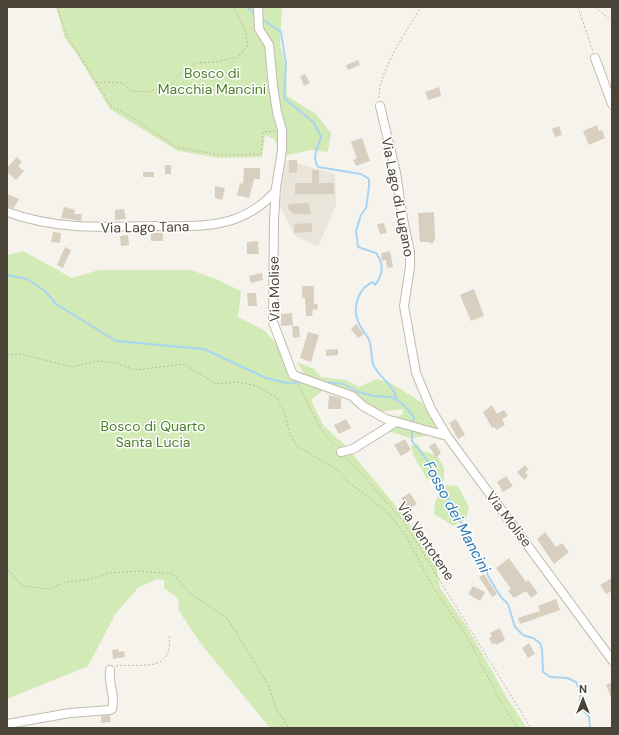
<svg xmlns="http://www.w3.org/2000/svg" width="619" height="735" font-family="'DM Sans',sans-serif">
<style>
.residential{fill:#eae5da}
.green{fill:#d2eab5}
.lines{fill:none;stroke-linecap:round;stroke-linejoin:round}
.stream{stroke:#a9d4f2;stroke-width:2}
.building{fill:#d8cfc1}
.street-casing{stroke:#c2bbae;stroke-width:10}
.path{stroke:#c4b79f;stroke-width:1;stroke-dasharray:2 2;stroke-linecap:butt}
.street{stroke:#fff;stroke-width:8}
.labels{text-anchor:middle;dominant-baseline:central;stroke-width:3;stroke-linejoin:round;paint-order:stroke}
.park-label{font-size:14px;fill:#4a7f2a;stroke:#fff}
.street-label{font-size:14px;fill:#4b4439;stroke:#fff}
.water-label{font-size:15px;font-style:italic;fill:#2e7ab2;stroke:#fff}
</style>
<rect width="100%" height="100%" fill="#f6f3ec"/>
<!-- residential -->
<path class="residential" d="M 285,160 L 335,174 L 336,205 L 318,247 L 295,236 L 280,206 Z"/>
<!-- green -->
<path class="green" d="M 56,7 L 282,7 L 280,44 L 286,70 L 287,96 L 316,114 L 331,133 L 328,152 L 311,150 L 282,156 L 274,139 L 265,135 L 262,157 L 219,158 L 178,151 L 110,109 L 77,54 L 65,38 Z
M 23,251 L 72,278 L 99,270 L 191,270 L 218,280 L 241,291 L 238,317 L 264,330 L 283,351 L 288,371 L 305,375 L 297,362 L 314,369 L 321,377 L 346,380 L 359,387 L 376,379 L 389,382 L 421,402 L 436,425 L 427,436 L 409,438 L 389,431 L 389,418 L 402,415 L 403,409 L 380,412 L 359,402 L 350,389 L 322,391 L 311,400 L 323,425 L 347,447 L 408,521 L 437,569 L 440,588 L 469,630 L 507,698 L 527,728 L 270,728 L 201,644 L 179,611 L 178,598 L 164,588 L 164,580 L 157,579 L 138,588 L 116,613 L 88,666 L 7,699 L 7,255 Z
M 417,443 L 422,451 L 437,455 L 444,468 L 444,481 L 427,479 L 413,455 L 411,446 Z
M 442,485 L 458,486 L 469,507 L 466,519 L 453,526 L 434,514 L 435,503 Z"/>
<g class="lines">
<!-- stream -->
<path class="stream" d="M 247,7 L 255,14
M 262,19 L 281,32 L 286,64 L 284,98 L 314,123 L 321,137 C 318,148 311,157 318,167 L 361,174 L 369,179 L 369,187 L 366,208 L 361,215 L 356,231 L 358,247 L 376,253 C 384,264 384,274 375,285 L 373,282 C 359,287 352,307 358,321 C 360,328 366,333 369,340 C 372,348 371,356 373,364 C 378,377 394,384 397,400
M 7,275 L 27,279 L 45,291 L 56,304 L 116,341 L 204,349 L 266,378 L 287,383 L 303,382
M 322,382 L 344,384 L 358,392 L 374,396 L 391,397 L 403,404 L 414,417 L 413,423
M 412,428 L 412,441 L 431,465 L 436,481 L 451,503 L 455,517 L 462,523 L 467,532 L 470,547 L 483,562 L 488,576 L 501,597 L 508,604 L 515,627 L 523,635 L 533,638 L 540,643 L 542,649 L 543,672 L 550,677 L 567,678 L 576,682 L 581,692 L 579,707 L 589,716 L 590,728"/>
</g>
<!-- building -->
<path class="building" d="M 358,60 L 360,65 L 348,70 L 346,65 Z
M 305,74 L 310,83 L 304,86 L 300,76 Z
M 439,87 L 441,96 L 428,100 L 425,92 Z
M 597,125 L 599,131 L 602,130 L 605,138 L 589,145 L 583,131 Z
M 559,126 L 562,135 L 555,137 L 552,129 Z
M 362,138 L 370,161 L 356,166 L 353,160 L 357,158 L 351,142 Z
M 17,157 L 22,162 L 18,166 L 24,171 L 16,180 L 7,172 L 7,168 Z
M 289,160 L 297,160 L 297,173 L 289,173 Z
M 165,165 L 171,165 L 171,174 L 165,174 Z
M 244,168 L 260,168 L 260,179 L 254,179 L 249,198 L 237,195 L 240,183 L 243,184 Z
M 312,170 L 319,170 L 319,183 L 334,183 L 334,194 L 295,194 L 295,183 L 312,183 Z
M 143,172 L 154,172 L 154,177 L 143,177 Z
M 215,186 L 225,188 L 222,200 L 215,198 Z
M 7,194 L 19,199 L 14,208 L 7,207 Z
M 308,203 L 311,214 L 292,214 L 292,211 L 289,211 L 288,204 Z
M 64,207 L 75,210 L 74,214 L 82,214 L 81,221 L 61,218 Z
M 124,209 L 126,219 L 115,220 L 115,210 Z
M 434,212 L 435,239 L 432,244 L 429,242 L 420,242 L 418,213 Z
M 312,223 L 312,232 L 294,233 L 294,224 Z
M 384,223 L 387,233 L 380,234 L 377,224 Z
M 53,232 L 61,233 L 60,243 L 51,242 Z
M 151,233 L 163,233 L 163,241 L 151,241 Z
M 128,235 L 129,245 L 121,246 L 120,236 Z
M 258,241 L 259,254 L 247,254 L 247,242 Z
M 65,247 L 71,250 L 63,268 L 57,265 Z
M 390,251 L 393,267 L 387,268 L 386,260 L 382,261 L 381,253 Z
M 262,273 L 263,280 L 251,283 L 249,276 Z
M 302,286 L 314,286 L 314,304 L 318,304 L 317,310 L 313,309 L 312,316 L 306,316 L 305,298 L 302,298 Z
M 474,289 L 484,316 L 471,321 L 460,295 Z
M 247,293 L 256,293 L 257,306 L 248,306 Z
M 292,313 L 293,325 L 281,326 L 281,314 Z
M 356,324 L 364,334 L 358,338 L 351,329 Z
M 292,326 L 299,326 L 300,337 L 293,338 Z
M 308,332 L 319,335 L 311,362 L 300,358 Z
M 338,349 L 338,355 L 326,356 L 326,350 Z
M 329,395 L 341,398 L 341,409 L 328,409 Z
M 492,405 L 497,414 L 504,410 L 508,416 L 502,419 L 505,425 L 496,430 L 495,427 L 492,428 L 483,412 Z
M 346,419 L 351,428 L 339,434 L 334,425 Z
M 456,419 L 465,435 L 458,439 L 449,423 Z
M 405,439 L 411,450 L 401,456 L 394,445 Z
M 435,443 L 441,453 L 436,457 L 429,446 Z
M 525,465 L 529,470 L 525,472 L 528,476 L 524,480 L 517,472 Z
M 506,476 L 513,486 L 503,492 L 497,482 Z
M 410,493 L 417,504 L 408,509 L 401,498 Z
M 545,532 L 556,547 L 562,543 L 569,552 L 554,564 L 537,539 Z
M 509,558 L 526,582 L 528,580 L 538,593 L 531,598 L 526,591 L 514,598 L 508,591 L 511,589 L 496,568 Z
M 484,574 L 497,594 L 492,597 L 479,577 Z
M 612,578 L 612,591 L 606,594 L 600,585 Z
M 473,586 L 485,592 L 480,601 L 468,594 Z
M 556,599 L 560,610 L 520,624 L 518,618 L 540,611 L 538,606 Z
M 500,628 L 505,640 L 496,645 L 495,643 L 492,644 L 489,638 L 492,636 L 490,633 Z
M 529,643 L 535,654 L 528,658 L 522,648 Z
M 118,649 L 119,652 L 124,651 L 125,657 L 113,659 L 112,650 Z
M 612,682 L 612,700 L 606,685 Z
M 110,715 L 111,722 L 101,723 L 101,716 Z"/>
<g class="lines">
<!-- street casing -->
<g class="street-casing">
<path id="street" d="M 258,7 L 259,29 L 269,45 L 273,86 L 277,112 L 282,130 L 282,150 L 276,188 L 274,219 L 273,322 L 293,375 L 352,396 L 363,406 L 386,419 L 447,436 L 612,660
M 595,58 L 612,104
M 380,106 L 396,173 L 403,219 L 410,252 L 410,267 L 404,306 L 416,373 L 431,409 L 447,436
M 7,212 C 57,230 102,227 154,226 C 181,226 210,228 235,219 C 251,213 264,204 275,192
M 341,452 L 353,449 L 396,422
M 7,724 L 70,713 L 110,710 L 112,709 C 116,697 108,683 110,670"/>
</g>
<!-- path -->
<path class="path" d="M 57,7 L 67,36 L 111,106 L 138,121 L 176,147 L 220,155 L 261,154 L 263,132 L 275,131
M 578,7 L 593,52
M 595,7 L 612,21
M 96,82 L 123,83 L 131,91 L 147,92 L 169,85 L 183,72 L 198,63 L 216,62 L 238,57 L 248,45 L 245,30 L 234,7
M 379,98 C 378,72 407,30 421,7
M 7,355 L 20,354 L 73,367 L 98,361 L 116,363 L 135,370 L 184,364 L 216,384 L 237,382 L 257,386 L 277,398 L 284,410 L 290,434 L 297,446 L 338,470 L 349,483 L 371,499 L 388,513 L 406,536 L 433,587 L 469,640 L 498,697 L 518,728
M 298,384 L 320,428 L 335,446
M 347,458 L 402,519 L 531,728
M 7,566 L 8,570 L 22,586 L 48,589 L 67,582 L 86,580 L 110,573 L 140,571 L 173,574 L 190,593 L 228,619 L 268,685 L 277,710 L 289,728
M 116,666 C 142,663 173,674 169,636"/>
<!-- street -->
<use href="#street" class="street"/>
</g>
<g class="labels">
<!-- park labels -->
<g class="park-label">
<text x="212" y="73">Bosco di<tspan x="212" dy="16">Macchia Mancini</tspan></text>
<text x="153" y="426">Bosco di Quarto<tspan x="153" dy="16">Santa Lucia</tspan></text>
</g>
<!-- street labels -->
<g class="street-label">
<text transform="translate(398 197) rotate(79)">Via Lago di Lugano</text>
<text transform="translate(145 227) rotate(-1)">Via Lago Tana</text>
<text transform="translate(274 289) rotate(-91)">Via Molise</text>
<text transform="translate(509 519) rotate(53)">Via Molise</text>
<text transform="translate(426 541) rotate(56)">Via Ventotene</text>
</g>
<!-- water labels -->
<g class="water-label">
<text transform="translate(457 517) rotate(62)">Fosso dei Mancini</text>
</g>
</g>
<!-- border -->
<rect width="619" height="735" fill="none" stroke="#4b4439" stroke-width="16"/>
<!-- north arrow -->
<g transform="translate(583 699)" stroke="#ffffff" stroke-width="3" paint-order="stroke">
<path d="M0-3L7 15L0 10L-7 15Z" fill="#4b4439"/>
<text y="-6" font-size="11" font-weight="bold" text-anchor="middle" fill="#4b4439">N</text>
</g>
</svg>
